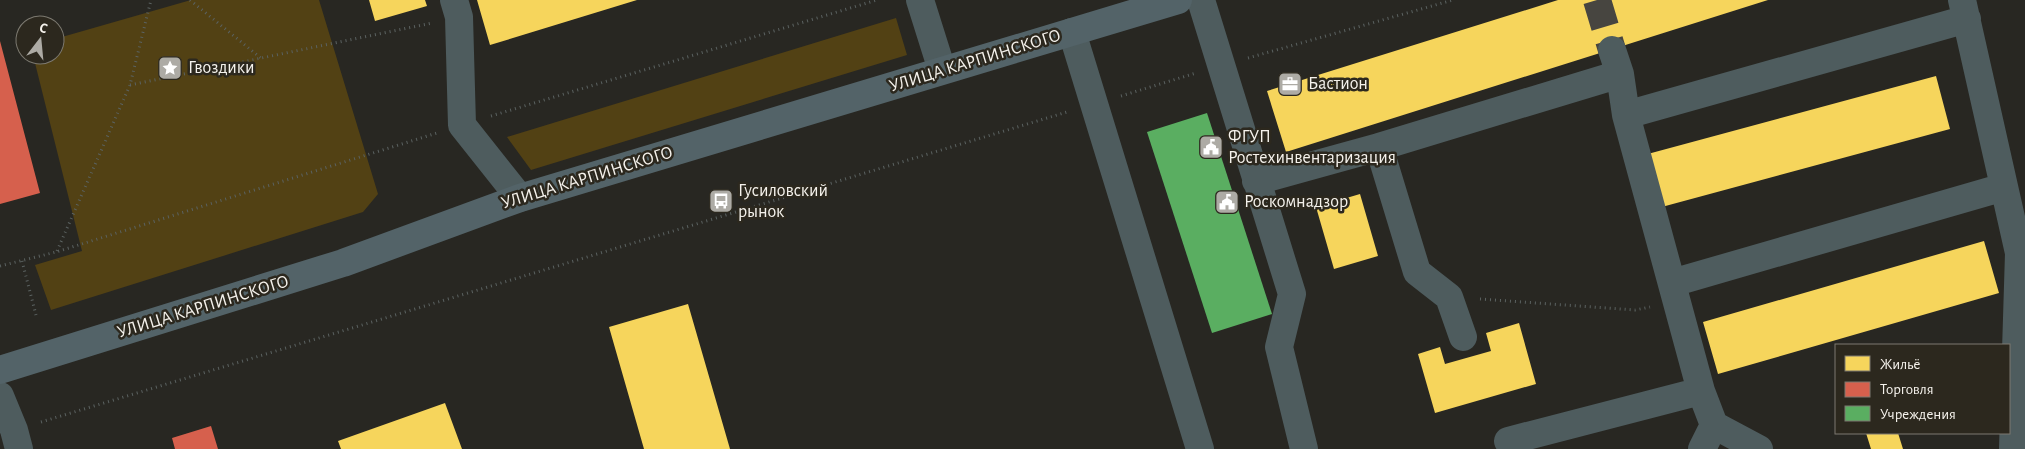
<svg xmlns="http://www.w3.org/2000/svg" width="2025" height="449" font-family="'Alegreya Sans',sans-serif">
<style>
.green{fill:#524114}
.homes{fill:#f6d55c}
.shops{fill:#d6604d}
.public{fill:#5aae61}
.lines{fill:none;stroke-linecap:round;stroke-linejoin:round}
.minor-tunnel{stroke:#474540;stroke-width:28;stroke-dasharray:28 14;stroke-linecap:butt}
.path{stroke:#5b6261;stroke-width:3;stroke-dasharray:1 4;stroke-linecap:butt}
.minor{stroke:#4e5c5e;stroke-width:28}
.major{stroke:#536368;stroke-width:28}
.labels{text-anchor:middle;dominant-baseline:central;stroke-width:5;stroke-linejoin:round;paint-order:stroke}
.street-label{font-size:18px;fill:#f5f2ec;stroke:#2c281e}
.poi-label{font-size:18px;fill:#f5f2ec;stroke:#2c281e;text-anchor:start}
</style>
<rect width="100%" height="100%" fill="#282722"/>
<!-- green -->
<path class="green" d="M 191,0 L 319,0 L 378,194 L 363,212 L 51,310 L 35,265 L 82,251 L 33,55 L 55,55 L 55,39 Z
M 896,18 L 907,55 L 531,170 L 507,137 Z"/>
<!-- homes -->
<path class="homes" d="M 369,0 L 425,0 L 427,6 L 375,21 Z
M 477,0 L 637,0 L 490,45 Z
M 1558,0 L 1768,0 L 1286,152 L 1267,91 Z
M 1936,76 L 1950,129 L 1658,208 L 1644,155 Z
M 1360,194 L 1378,256 L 1334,269 L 1316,207 Z
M 1984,241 L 1999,293 L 1718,374 L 1703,322 Z
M 688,304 L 730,449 L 644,449 L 609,327 Z
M 1519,323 L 1536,384 L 1435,413 L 1418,354 L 1440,347 L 1445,364 L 1491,351 L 1486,333 Z
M 445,403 L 462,449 L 341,449 L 338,441 Z
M 1866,433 L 1898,433 L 1903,449 L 1871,449 Z"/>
<!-- shops -->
<path class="shops" d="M 0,41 L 40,193 L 0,204 Z
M 211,426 L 218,449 L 175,449 L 172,438 Z"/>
<!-- public -->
<path class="public" d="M 1207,113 L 1272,314 L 1212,333 L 1147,132 Z"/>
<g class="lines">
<!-- minor-tunnel -->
<path class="minor-tunnel" d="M 1597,0 L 1612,50"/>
<!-- path -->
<path class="path" d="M 190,0 L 262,59
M 1248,58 L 1453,0
M 130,85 L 432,23
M 1121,96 L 1196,73
M 491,116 L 877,0
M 57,251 L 130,85 L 151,0
M 22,261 L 36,315
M 0,266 L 56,252 L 437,133
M 1480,299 L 1635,310 L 1650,307
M 41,422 L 1067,112"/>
<!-- minor -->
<path class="minor" d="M 454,0 L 459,17 L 462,125 L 520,198
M 920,0 L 942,70
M 1201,0 L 1292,294 L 1279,347 L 1304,449
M 1962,0 L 2019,253 L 2013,449
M 1072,32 L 1200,449
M 1612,50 L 1620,74 L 1626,115 L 1701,391 L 1714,425 L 1759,449
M 1626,115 L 1967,19
M 1379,147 L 1417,272 L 1449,297 L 1463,337
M 1256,181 L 1379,147 L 1620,74
M 1672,283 L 2004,187
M 0,396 L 14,430 L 19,449
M 1508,441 L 1701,391
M 1702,449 L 1714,425"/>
<!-- major -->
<path class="major" d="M 0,370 L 343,263 L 520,198 L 1178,0"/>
</g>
<!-- icons -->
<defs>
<g id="sight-square" transform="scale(1.25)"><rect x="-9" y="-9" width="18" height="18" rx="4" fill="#adaba5" stroke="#2c281e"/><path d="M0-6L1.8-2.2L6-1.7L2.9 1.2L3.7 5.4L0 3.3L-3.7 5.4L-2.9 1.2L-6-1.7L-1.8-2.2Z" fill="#fff"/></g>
<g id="office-square" transform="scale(1.25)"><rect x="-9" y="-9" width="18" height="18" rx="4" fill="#adaba5" stroke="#2c281e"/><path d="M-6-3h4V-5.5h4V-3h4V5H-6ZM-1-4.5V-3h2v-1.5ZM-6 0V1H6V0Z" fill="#fff"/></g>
<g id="civic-square" transform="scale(1.25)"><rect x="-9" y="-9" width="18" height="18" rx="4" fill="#adaba5" stroke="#2c281e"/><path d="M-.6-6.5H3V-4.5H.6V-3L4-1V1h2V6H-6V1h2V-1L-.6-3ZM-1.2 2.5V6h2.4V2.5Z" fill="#fff"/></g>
<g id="bus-square" transform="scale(1.25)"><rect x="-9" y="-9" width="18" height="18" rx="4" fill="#adaba5" stroke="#2c281e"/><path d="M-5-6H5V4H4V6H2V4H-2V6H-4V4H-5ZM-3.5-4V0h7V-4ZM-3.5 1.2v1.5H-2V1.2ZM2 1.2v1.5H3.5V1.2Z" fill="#fff"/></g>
</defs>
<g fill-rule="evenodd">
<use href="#sight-square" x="170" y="68"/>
<use href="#office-square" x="1290" y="84"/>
<use href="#civic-square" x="1211" y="147"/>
<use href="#bus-square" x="721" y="201"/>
<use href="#civic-square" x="1227" y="202"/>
</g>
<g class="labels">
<!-- street labels -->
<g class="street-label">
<text transform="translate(975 61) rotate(-17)">УЛИЦА КАРПИНСКОГО</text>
<text transform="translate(587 178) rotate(-17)">УЛИЦА КАРПИНСКОГО</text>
<text transform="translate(203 307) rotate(-17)">УЛИЦА КАРПИНСКОГО</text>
</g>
<!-- poi labels -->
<g class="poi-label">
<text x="188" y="68">Гвоздики</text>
<text x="1308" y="84">Бастион</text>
<text x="1228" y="137">ФГУП<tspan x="1228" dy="21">Ростехинвентаризация</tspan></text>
<text x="738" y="191">Гусиловский<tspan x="738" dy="21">рынок</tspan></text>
<text x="1244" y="202">Роскомнадзор</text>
</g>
</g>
<!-- legend -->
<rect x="1835" y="344" width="175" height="90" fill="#2c281e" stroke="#7c7970"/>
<rect x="1845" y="356" width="25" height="15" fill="#f6d55c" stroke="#7c7970"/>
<text x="1880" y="369" font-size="15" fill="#f5f2ec">Жильё</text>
<rect x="1845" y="382" width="25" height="15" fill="#d6604d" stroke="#7c7970"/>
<text x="1880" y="394" font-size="15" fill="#f5f2ec">Торговля</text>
<rect x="1845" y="406" width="25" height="15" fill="#5aae61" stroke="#7c7970"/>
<text x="1880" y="419" font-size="15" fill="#f5f2ec">Учреждения</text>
<!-- north arrow -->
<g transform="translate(40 40) rotate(16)"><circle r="24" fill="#2c281e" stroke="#7c7970"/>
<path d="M0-4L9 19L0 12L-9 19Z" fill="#adaba5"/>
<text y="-8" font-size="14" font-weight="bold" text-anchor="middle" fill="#f5f2ec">С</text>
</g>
</svg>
